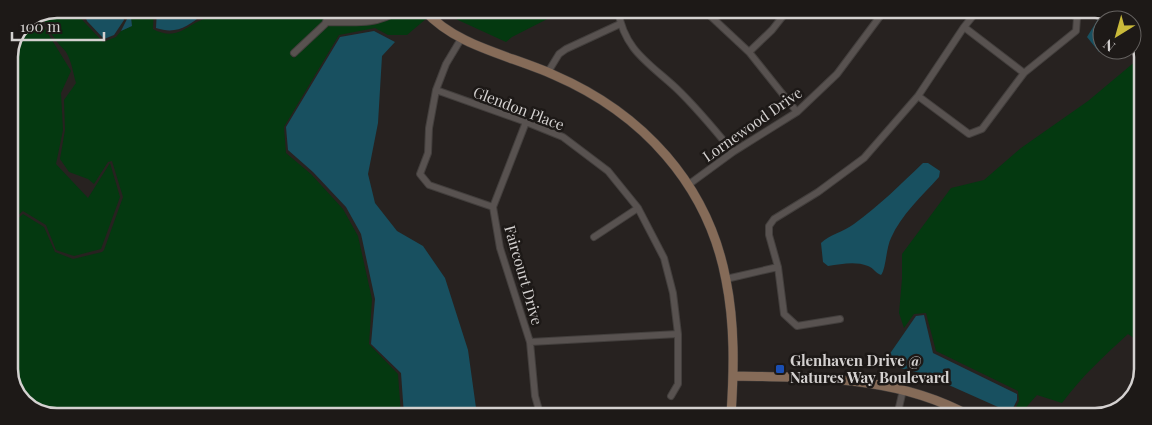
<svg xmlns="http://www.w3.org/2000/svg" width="1152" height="425" font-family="'Playfair Display',serif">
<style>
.green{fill:#043910}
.water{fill:#185060}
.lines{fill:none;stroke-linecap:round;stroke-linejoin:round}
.street-casing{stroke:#433f3d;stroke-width:8}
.secondary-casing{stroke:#433f3d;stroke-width:10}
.street{stroke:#585250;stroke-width:6}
.secondary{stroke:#856b58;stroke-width:9}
.transit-dot{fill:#1a4fb4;stroke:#1d1917;stroke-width:2}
.labels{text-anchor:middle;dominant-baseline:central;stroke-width:5;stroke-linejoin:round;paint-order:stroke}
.street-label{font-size:15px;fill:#d4d1d0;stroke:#1d1917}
.poi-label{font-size:15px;font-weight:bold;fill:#d4d1d0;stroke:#1d1917;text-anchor:start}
.rim{fill:none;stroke:#d4d1d0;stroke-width:2.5}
</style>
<rect width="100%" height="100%" fill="#272220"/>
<!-- green -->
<path class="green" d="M 57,9 L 72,9 L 103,42 L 116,37 L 121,31 L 132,26 L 130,9 L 154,9 L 153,29 C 181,44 190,18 214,17 L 212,9 L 375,10 L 364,12 L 326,13 L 322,22 L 290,53 L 294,58 L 328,25 L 373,25 L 389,20 L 404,10 L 419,10 L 427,18 L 407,35 L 388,35 L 375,28 L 339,35 L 284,127 L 286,153 L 311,174 L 343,209 L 358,236 L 372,299 L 369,344 L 398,374 L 401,415 L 41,414 L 18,397 L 9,372 L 9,227 L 23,214 L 44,227 L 55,252 L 73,259 L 102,252 L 104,250 L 123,197 L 112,161 L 108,162 L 94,184 L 88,179 L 69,172 L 60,159 L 65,130 L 64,100 L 76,83 C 73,73 72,62 66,52 C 64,49 60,46 58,43 C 52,35 44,24 43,14 Z
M 445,10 L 563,10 L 563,11 L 512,37 L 506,42 L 458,20 Z
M 40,15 L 41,22 L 71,71 L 61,93 L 63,130 L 56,164 L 88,198 L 110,163 L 120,197 L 101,249 L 74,256 L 56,250 L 46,225 L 23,211 L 9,223 L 9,54 L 23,23 Z
M 1136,34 L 1142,50 L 1111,50 L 1132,50 L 1132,36 Z
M 1143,55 L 1141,343 L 1128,334 C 1104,356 1082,376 1062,403 L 1037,395 L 1022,412 L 1015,409 L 1019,401 L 1018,391 L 936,351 L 926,313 L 914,314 L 904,328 L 899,313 L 902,279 L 902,254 L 951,188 L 984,180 L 1021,148 L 1088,101 Z"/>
<!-- water -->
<path class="water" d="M 82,9 L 120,9 L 124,20 L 114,35 L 104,39 L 87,21 Z
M 123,9 L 130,9 L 132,26 L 121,31 L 127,19 Z
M 157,9 L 205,9 L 204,14 C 187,26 177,35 156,28 Z
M 1103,11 L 1111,11 L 1123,20 L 1102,20 L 1102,50 L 1107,50 L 1103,53 L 1099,52 L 1087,37 Z
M 374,31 L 395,42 L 382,56 L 378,123 L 368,174 L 375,203 L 397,231 L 423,246 L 445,278 L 468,350 L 477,415 L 404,415 L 401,373 L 371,344 L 375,299 L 361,234 L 346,207 L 313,172 L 288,150 L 286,127 L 340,37 Z
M 923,163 L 928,163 L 940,171 L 939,177 C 922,196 901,215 891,238 C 886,248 886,269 881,275 C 875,273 874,268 868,266 C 855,261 842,264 828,266 L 823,262 L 821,243 C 829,235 843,232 854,224 C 879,206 901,184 923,163 Z
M 924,315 L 933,353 L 1017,394 L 1017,400 L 1012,410 L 1007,411 L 924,374 L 900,368 L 891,363 L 889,355 L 916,316 Z"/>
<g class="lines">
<!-- street casing -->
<g class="street-casing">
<path id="street" d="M 618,10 C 624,50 649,63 676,88 C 697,108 715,130 733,152
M 704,10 L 749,52 L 797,112
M 328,17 L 364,16 L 382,10
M 326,22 C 353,22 376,26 399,10
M 964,27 L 1024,73
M 461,39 L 446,64 L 436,90 L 429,128 L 428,153 L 420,174 L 429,185 L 493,207
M 749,52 L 772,30 L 787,11
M 294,53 L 325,24 L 328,17 L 328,9
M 548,72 L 559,54 L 566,49 L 620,24
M 436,90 L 526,122 L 563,137 L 608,171 L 638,208 L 664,258 L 673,293 L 678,334 L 678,384 L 671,396
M 918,96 L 969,134 L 982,129 L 1024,73 L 1076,31 L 1077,18 L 1069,11
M 526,122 L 493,207 L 500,248 L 530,342 L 535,396 L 539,410
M 688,185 L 733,152 L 797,112 L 837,74 L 884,11
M 594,237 L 638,208
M 726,279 L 778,267
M 840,319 L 797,326 L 784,314 L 778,267 L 769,235 L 769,226 L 774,219 L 818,192 L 864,158 L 918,96 L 964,27 L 977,11
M 530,342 L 678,334
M 897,416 L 903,390"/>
</g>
<!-- secondary casing -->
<g class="secondary-casing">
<path id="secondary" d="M 424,10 C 457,47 510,55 554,75 C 642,113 708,184 726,280 C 735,325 734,370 731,415
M 733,376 C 815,378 896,375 970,416"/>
</g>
<!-- street -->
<use href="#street" class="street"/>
<!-- secondary -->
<use href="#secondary" class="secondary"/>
</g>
<!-- markers -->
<rect class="transit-dot" x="775" y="364" width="10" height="10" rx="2.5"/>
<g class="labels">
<!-- street labels -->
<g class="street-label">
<text transform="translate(519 108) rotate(21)">Glendon Place</text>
<text transform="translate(752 124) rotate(-35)">Lornewood Drive</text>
<text transform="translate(524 275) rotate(74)">Faircourt Drive</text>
</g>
<!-- poi labels -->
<g class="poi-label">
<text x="790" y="360">Glenhaven Drive @<tspan x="790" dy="17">Natures Way Boulevard</tspan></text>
</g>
</g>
<!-- crop -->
<path d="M0 0H1152V425H0ZM57 18H1095A39 39 0 0 1 1134 57V369A39 39 0 0 1 1095 408H57A39 39 0 0 1 18 369V57A39 39 0 0 1 57 18Z" fill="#1d1917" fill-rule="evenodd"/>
<path class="rim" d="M57 18H1095A39 39 0 0 1 1134 57V369A39 39 0 0 1 1095 408H57A39 39 0 0 1 18 369V57A39 39 0 0 1 57 18Z"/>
<!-- north arrow -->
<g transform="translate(1117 35) rotate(217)"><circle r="24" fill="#1d1917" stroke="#666361"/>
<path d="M0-4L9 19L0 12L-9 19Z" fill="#caba3a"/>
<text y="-8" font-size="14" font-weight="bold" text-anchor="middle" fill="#d4d1d0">N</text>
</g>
<!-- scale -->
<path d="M12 32v8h92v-8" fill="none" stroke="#d4d1d0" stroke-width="2.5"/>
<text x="20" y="32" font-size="15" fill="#d4d1d0" stroke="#1d1917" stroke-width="4" paint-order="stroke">100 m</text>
</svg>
